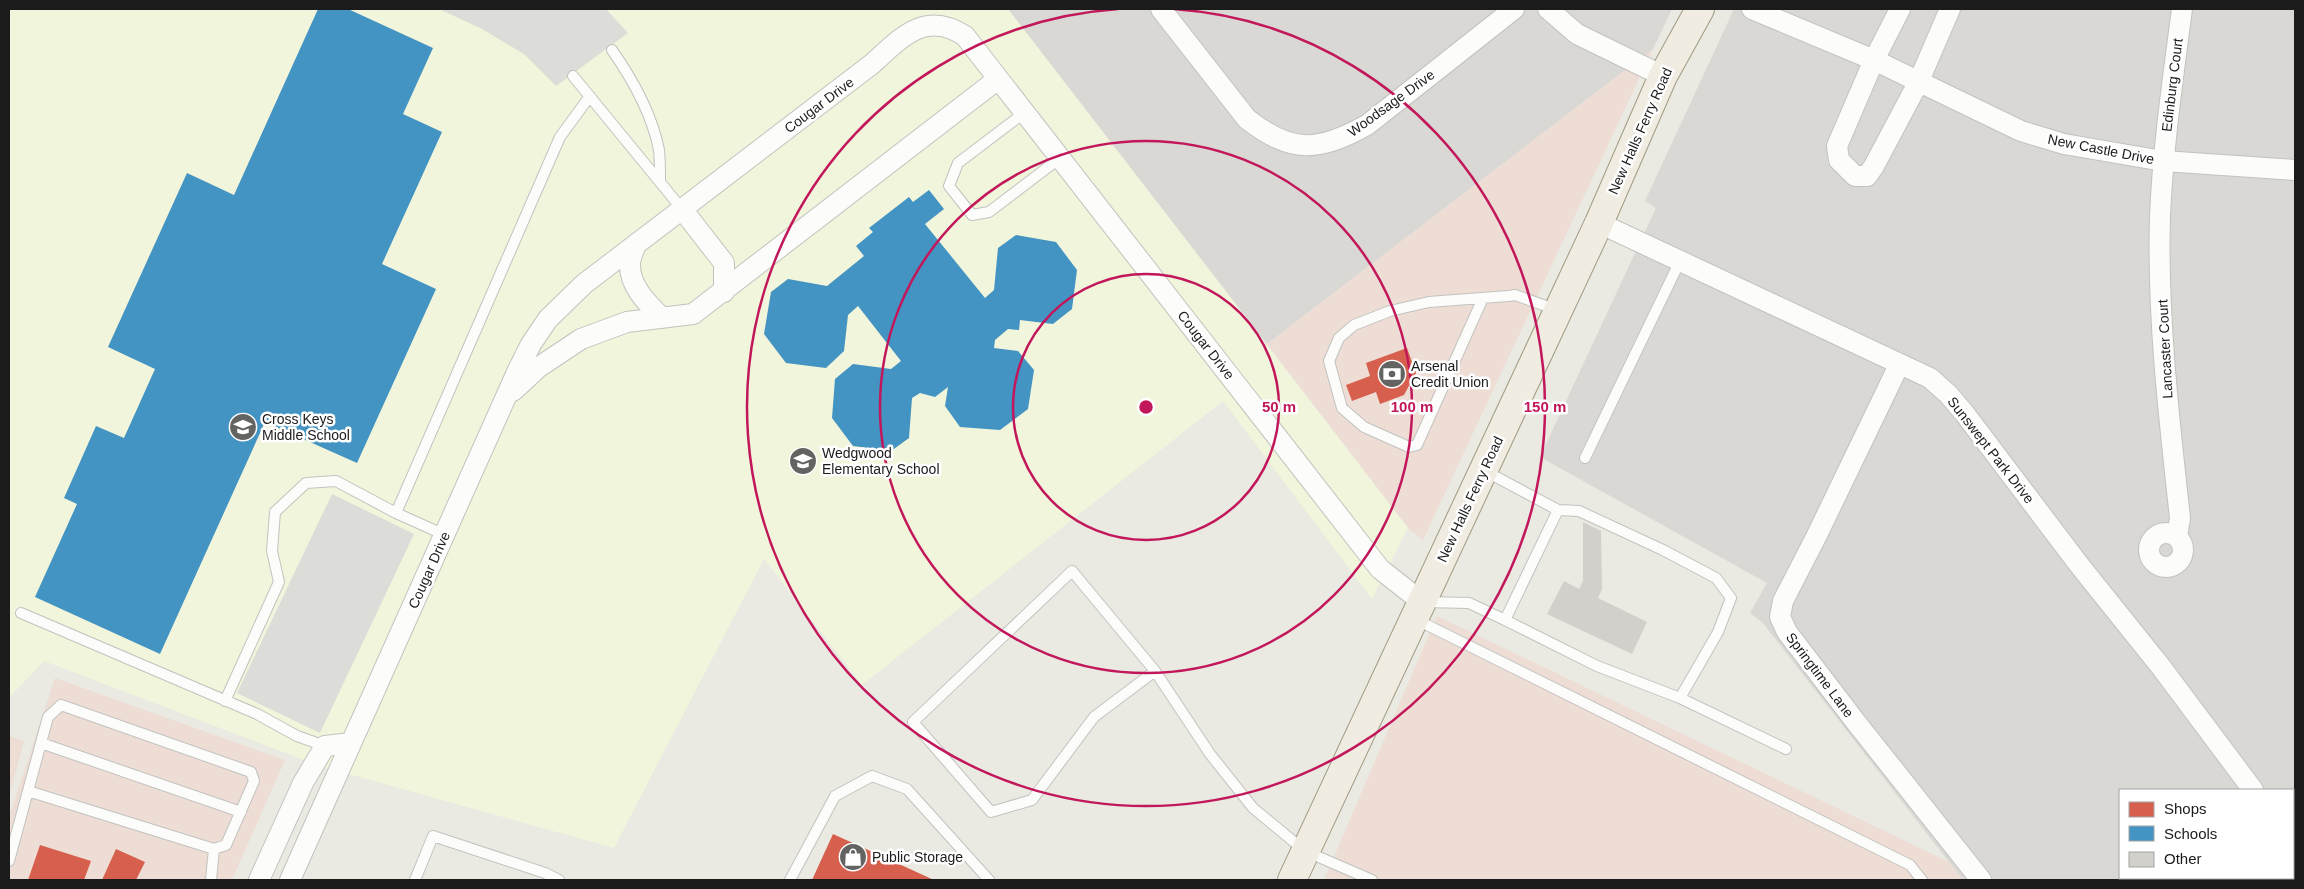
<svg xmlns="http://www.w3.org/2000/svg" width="2304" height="889" font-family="Helvetica,sans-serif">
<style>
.residential{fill:#d9d8d4;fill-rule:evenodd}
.commercial{fill:#eeddd5}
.education{fill:#f1f5db}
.parking{fill:#dcdcd9}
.shops{fill:#d6604d}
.schools{fill:#4393c3}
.building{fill:#d2d0cb}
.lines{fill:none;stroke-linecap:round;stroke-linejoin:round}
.lane-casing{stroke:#c2c2bf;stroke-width:12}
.street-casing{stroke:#c2c2bf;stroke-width:22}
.primary-casing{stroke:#9f9b80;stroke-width:30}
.lane{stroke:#fcfcfb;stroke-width:10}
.street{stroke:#fcfcfb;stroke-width:20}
.primary{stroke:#f0ece1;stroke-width:28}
.ring{fill:none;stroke:#c2185b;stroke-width:2.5}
.labels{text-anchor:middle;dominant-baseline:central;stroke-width:5;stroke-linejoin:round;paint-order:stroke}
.street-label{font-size:14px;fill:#1b1b1b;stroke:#fff}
.poi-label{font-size:14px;fill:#1b1b1b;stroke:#fff;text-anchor:start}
.centre{fill:#c2185b;stroke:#fff;stroke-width:2.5}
.ring-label{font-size:15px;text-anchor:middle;font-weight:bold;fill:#c2185b;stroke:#fff;stroke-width:5;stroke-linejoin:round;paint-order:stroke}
</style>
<rect width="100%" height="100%" fill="#eae9e2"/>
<!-- residential -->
<path class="residential" d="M 1008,9 L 1672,9 L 1653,49 L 1267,344 Z
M 1734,9 L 2295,9 L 2295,880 L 1963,880 L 1762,622 L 1750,613 L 1767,583 L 1540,457 L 1656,208 L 1645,201 ZM 2120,790 L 2293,790 L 2293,878 L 2120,878 Z"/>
<!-- commercial -->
<path class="commercial" d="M 1653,49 L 1423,540 L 1408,528 L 1267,344 Z
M 1437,616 L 1949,862 L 1963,880 L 1324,880 Z
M 55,678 L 285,760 L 232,880 L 9,880 L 9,817 Z
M 9,736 L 24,741 L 9,796 Z"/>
<!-- education -->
<path class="education" d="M 9,9 L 1008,9 L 1408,528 L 1372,599 L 1223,401 L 862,685 L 764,559 L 614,848 L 320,766 L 44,661 L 9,698 Z"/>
<!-- parking -->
<path class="parking" d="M 439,9 L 606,9 L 628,33 L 556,86 L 524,54 L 482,29 Z
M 332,494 L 414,534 L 320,733 L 237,693 Z"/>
<!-- shops -->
<path class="shops" d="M 1407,348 L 1416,373 L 1404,395 L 1380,404 L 1376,392 L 1352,401 L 1346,385 L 1370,376 L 1366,363 Z
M 833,834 L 934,880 L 812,880 Z
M 40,845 L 91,861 L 84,880 L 28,880 Z
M 116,849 L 145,862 L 136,880 L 102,880 Z"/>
<!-- schools -->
<path class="schools" d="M 318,9 L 348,9 L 433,48 L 403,114 L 442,132 L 382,264 L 436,289 L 357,463 L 265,422 L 160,654 L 35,597 L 77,504 L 64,498 L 96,426 L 124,438 L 155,369 L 108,347 L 187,173 L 234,195 Z
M 929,190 L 944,209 L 925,224 L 985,298 L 994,290 L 998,248 L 1016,235 L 1056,242 L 1077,270 L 1072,309 L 1053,324 L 1020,320 L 1019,330 L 1008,329 L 995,340 L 994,348 L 1018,351 L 1034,370 L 1028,409 L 1000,430 L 960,427 L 945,406 L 948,387 L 935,397 L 920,393 L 912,398 L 909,438 L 891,451 L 853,446 L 832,418 L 835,379 L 853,364 L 891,369 L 901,361 L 858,306 L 848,315 L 844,351 L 826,368 L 786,363 L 764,334 L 771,292 L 788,279 L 827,286 L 864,256 L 856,246 L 873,232 L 869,228 L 909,197 L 913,202 Z"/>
<!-- building -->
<path class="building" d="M 1583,522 L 1601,531 L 1602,589 L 1598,598 L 1647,622 L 1632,654 L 1547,614 L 1564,581 L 1579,589 L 1583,581 Z"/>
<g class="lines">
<!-- lane casing -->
<g class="lane-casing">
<path id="lane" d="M 612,50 C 633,80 652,114 659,150 C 660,160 660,171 660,181
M 573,76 L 682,209
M 1024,113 L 958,163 L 949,186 L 972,215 L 989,212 L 1060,158
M 1483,298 L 1417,445 L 1409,447 L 1364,427 L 1342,408 L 1329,361 L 1339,338 L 1354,325 L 1390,311 L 1429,302 L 1508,296 L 1515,295 L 1557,310
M 1585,458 L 1680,261
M 1558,510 L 1579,511 L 1663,550 L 1716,578 L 1731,598 L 1718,632 L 1680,698
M 396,513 L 560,137 L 590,96
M 1423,602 L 1469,603 L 1505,620 L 1558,510 L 1485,471
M 21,613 L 257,714 L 297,736 L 325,746
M 1415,619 L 1910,865 L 1922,880
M 1505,620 L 1597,666 L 1680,698 L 1786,749
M 1155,671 L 1094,717 L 1032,800 L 991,812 L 913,722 L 1072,571 L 1155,671 L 1210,754 L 1253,808 L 1305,851 L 1372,880
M 225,701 L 279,582 L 272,551 L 275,512 L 306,483 L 336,481 L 396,513 L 445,535
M 41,743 L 241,812
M 9,861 L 48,717 L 61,705 L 251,772 L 254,781 L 226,845 L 214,849 L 28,791
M 211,880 L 214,849
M 415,880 L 433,836 L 545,873 L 559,880
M 790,880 L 835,796 L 872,776 L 907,789 L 989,880"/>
</g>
<!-- street casing -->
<g class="street-casing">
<path id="street" d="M 1161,9 L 1247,119 C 1292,154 1318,152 1367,125 L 1514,9
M 1548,9 L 1577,34 L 1663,76
M 1752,9 L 1874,60 L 2021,131 L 2064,144 L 2163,161 L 2295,170
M 1900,9 L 1874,60 L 1837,146 L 1839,160 L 1855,176 L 1867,176 L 1874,166 L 1918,83 L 1950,9
M 682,209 L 724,263 L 724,292
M 1599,223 L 1930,378 L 1948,394 L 1965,414 L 2080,566 L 2161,667 L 2253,790
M 636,244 C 634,250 630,258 630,264 C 629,286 648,304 662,318
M 1899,365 L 1816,537 L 1783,601 L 1780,617 L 1787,632 L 1855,721 L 1981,880
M 513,391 L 539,367 L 581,339 L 627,322 L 693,314 L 998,79
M2149 550a17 17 0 1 1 34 0a17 17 0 1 1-34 0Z
M 2177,537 L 2180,518 C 2169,418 2157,316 2160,216 C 2163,146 2173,78 2182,9
M 2293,843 L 2295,846
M 259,880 L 303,783 L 325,746 L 351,743
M 290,880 L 517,372 L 531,344 L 548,319 L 584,284 L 872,64 C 902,37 925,10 965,36 L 1380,569 L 1422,602
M 2280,880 L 2283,878"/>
</g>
<!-- primary casing -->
<g class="primary-casing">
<path id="primary" d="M 1292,880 L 1599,223 L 1663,76 L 1700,9"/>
</g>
<!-- lane -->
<use href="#lane" class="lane"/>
<!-- street -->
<use href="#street" class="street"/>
<!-- primary -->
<use href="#primary" class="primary"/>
</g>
<!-- distance rings -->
<g class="ring">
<circle cx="1146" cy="407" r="133"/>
<circle cx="1146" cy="407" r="266"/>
<path d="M1174 9A399 399 0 1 1 1118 9"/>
</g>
<!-- icons -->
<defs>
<g id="bank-disc" transform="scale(1.4375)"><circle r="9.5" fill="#636361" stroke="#fff"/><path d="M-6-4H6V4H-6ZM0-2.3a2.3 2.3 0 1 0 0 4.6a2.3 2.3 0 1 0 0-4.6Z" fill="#fff"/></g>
<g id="school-disc" transform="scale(1.4375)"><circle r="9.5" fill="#636361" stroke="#fff"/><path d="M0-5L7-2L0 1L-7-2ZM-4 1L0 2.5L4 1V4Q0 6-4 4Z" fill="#fff"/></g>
<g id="shop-disc" transform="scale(1.4375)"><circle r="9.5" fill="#636361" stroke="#fff"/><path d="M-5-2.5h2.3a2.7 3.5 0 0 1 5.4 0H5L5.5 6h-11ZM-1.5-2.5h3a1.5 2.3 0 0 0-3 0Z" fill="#fff"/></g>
</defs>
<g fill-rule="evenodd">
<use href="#bank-disc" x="1392" y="374"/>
<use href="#school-disc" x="243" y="427"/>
<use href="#school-disc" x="803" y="461"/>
<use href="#shop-disc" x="853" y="857"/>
</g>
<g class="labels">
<!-- street labels -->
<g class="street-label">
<text transform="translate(2172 85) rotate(-83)">Edinburg Court</text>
<text transform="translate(1391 103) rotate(-36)">Woodsage Drive</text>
<text transform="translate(819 105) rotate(-37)">Cougar Drive</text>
<text transform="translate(1640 131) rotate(-66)">New Halls Ferry Road</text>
<text transform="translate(2101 149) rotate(11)">New Castle Drive</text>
<text transform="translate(1206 345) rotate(52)">Cougar Drive</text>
<text transform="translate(2165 349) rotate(-93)">Lancaster Court</text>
<text transform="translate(1991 450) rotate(52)">Sunswept Park Drive</text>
<text transform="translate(1470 499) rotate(-65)">New Halls Ferry Road</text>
<text transform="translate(429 570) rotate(-66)">Cougar Drive</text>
<text transform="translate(1820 675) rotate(53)">Springtime Lane</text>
</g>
<!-- poi labels -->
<g class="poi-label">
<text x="1411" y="366">Arsenal<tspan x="1411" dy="16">Credit Union</tspan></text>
<text x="262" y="419">Cross Keys<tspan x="262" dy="16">Middle School</tspan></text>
<text x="822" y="453">Wedgwood<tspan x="822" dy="16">Elementary School</tspan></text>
<text x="872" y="857">Public Storage</text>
</g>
</g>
<circle cx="1146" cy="407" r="8" class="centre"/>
<g class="ring-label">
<text x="1279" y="412">50 m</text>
<text x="1412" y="412">100 m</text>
<text x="1545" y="412">150 m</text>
</g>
<!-- border -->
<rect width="2304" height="889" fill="none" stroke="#1b1b1b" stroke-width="20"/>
<!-- legend -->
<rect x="2119" y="789" width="175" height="90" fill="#ffffff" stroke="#a4a4a4"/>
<rect x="2129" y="802" width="25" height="15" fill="#d6604d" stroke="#a4a4a4"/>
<text x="2164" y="814" font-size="15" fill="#1b1b1b">Shops</text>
<rect x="2129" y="826" width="25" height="15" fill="#4393c3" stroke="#a4a4a4"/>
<text x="2164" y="839" font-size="15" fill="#1b1b1b">Schools</text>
<rect x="2129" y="852" width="25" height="15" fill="#d2d0cb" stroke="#a4a4a4"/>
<text x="2164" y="864" font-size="15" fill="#1b1b1b">Other</text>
</svg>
